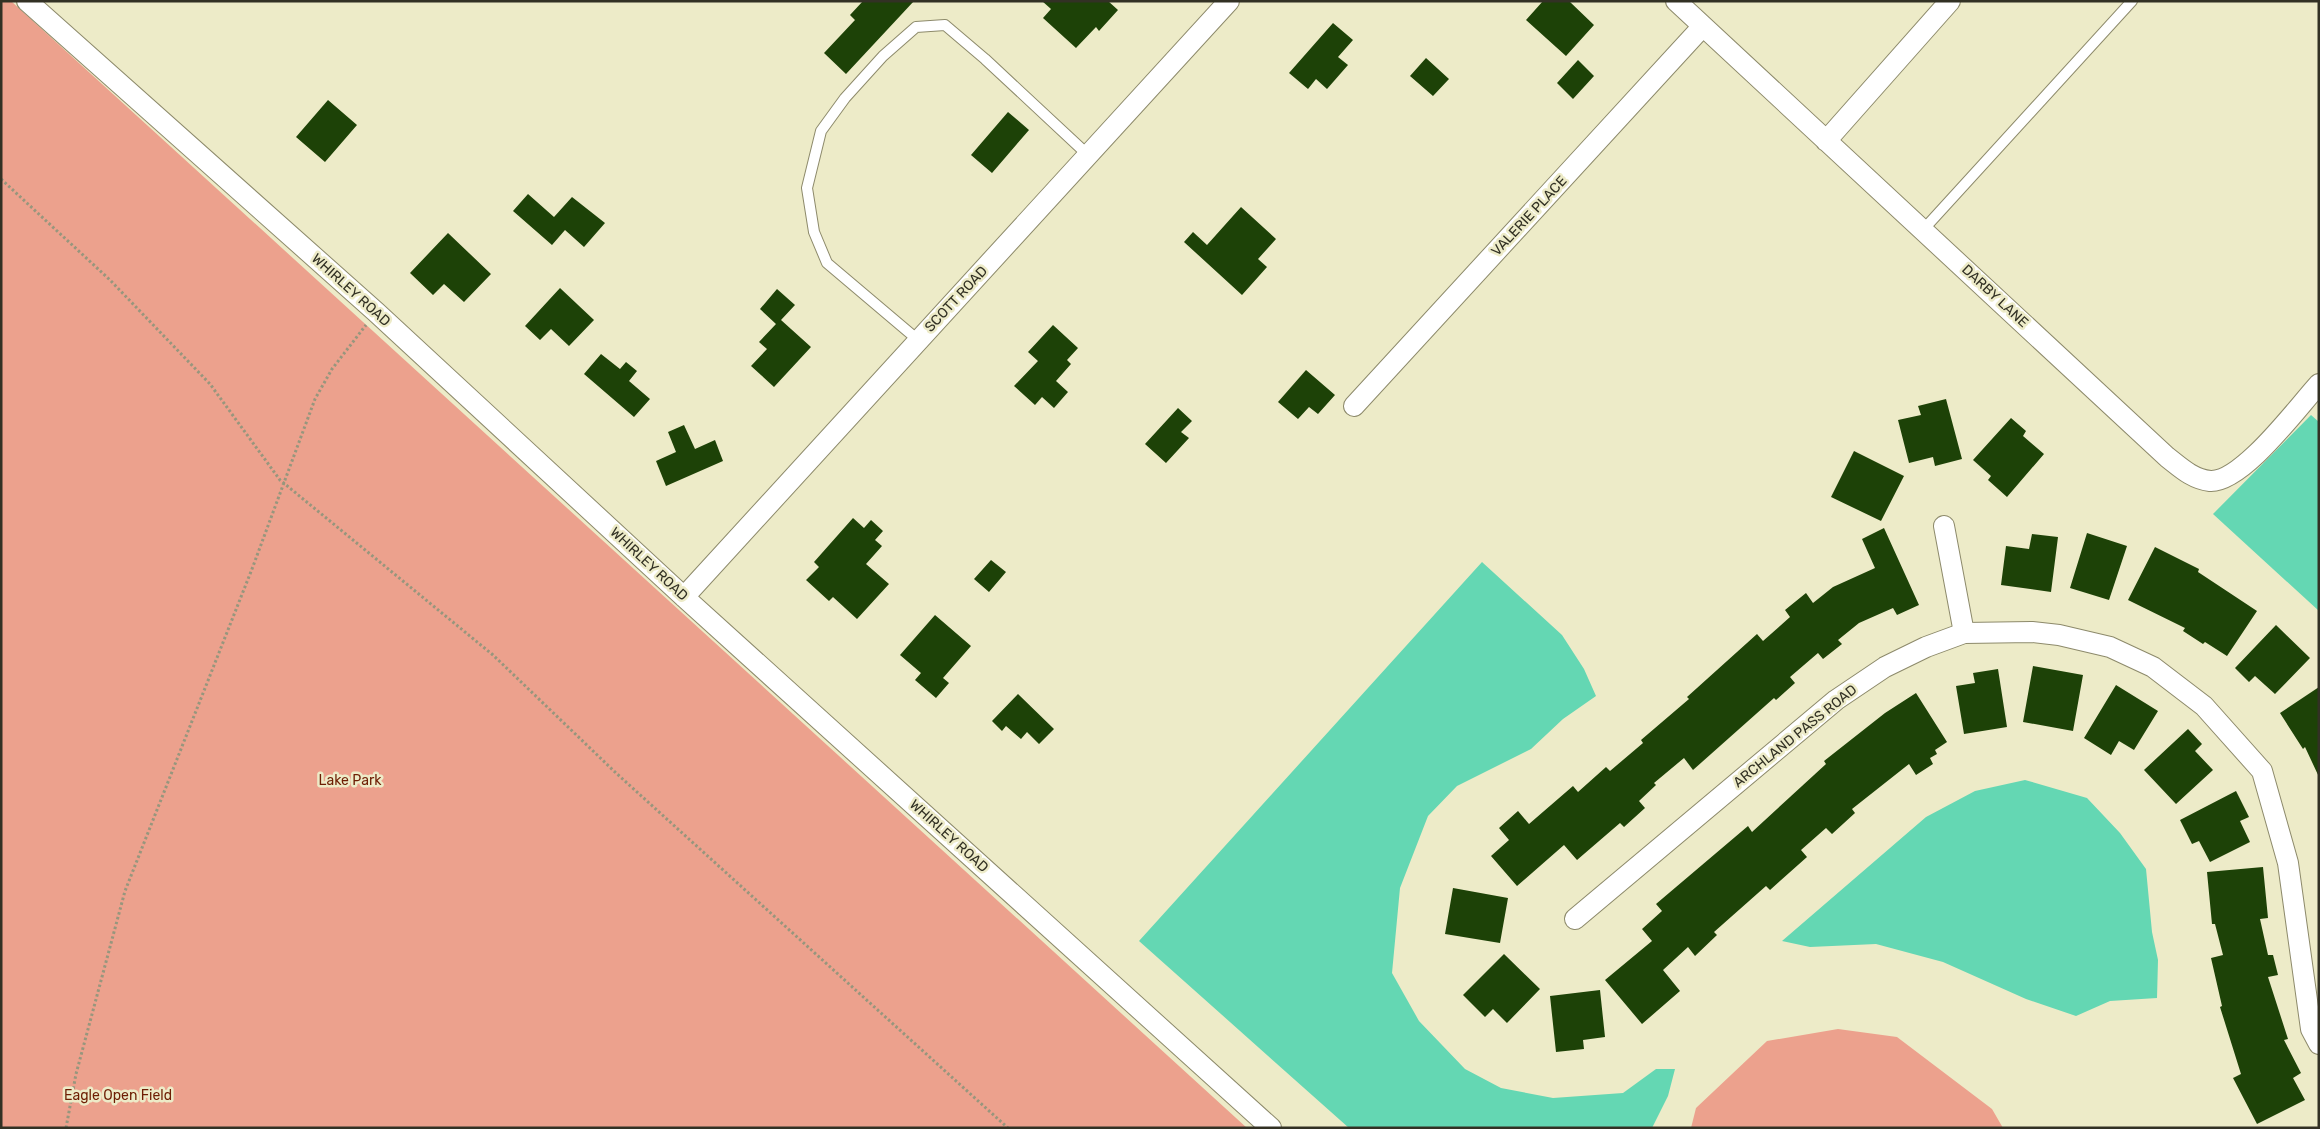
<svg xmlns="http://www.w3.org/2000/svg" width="2320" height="1129" font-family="Rubik,sans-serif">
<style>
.green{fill:#eca18d}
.water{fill:#64d7b3}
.building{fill:#1d4207}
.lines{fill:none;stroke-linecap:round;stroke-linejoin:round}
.lane-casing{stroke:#8d8a6b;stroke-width:12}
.street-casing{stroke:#8d8a6b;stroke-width:22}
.path{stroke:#97967d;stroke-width:3;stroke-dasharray:2.5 2.5;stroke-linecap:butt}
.lane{stroke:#fff;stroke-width:10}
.street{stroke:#fff;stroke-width:20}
.labels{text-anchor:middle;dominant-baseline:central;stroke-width:5;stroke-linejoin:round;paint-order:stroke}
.street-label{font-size:14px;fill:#323124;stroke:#edebc8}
.park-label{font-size:14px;fill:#6e1e04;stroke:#edebc8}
</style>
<rect width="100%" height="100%" fill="#edebc8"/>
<!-- green -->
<path class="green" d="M 1,1 L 11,1 L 1247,1128 L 1,1128 Z
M 1838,1029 L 1897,1037 L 1992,1109 L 2003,1128 L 1691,1128 L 1696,1108 L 1767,1041 Z"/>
<!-- water -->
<path class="water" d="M 2311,415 L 2319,422 L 2319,611 L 2213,514 Z
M 1482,562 L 1562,635 L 1584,669 L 1596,696 L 1563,719 L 1531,749 L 1457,786 L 1428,816 L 1400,888 L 1392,973 L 1419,1021 L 1465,1069 L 1501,1088 L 1553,1098 L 1623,1093 L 1656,1069 L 1675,1069 L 1668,1096 L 1652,1128 L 1349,1128 L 1139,941 Z
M 2025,780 L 2087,798 L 2120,833 L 2146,869 L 2152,932 L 2158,960 L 2157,998 L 2110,1001 L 2076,1016 L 2026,999 L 1943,962 L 1876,944 L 1810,947 L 1782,941 L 1926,817 L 1975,791 Z"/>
<!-- building -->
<path class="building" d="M 863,1 L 914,1 L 846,74 L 824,53 L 855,20 L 850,15 Z
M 1042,1 L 1108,1 L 1118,10 L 1099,31 L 1096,27 L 1076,48 L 1043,18 L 1051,9 Z
M 1543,1 L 1569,1 L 1594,25 L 1566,56 L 1526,20 Z
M 1333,23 L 1353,40 L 1338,57 L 1348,65 L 1327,89 L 1316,79 L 1308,89 L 1289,73 Z
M 1426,58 L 1449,79 L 1433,96 L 1410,76 Z
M 1578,60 L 1594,76 L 1573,99 L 1557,83 Z
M 328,100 L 357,125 L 325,162 L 296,137 Z
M 1008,112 L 1029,130 L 992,173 L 971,155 Z
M 528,194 L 554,217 L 572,197 L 605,223 L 584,247 L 565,230 L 552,245 L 513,211 Z
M 1241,207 L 1276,239 L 1258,259 L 1267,267 L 1242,295 L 1184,242 L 1193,232 L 1207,245 Z
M 448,233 L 491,274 L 464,302 L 444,284 L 433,295 L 410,273 Z
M 560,288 L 594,320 L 569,346 L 551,329 L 540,340 L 525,326 Z
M 777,289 L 795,305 L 781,320 L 811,347 L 774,387 L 751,366 L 767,349 L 759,342 L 776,324 L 760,309 Z
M 1053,325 L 1078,348 L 1067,360 L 1071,364 L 1056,381 L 1068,392 L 1054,408 L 1042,397 L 1035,405 L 1014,386 L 1038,361 L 1028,352 Z
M 601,354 L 620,369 L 626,362 L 637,371 L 629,381 L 650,399 L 634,417 L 584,374 Z
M 1306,370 L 1335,395 L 1318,414 L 1309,407 L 1298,419 L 1278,402 Z
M 1946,399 L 1962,459 L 1935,466 L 1933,457 L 1909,463 L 1898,420 L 1921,415 L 1918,406 Z
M 1178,408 L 1192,421 L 1181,432 L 1189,438 L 1166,463 L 1145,444 Z
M 2011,418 L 2026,431 L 2023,436 L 2044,454 L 2007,497 L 1988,480 L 1991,476 L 1973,460 Z
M 684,425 L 695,449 L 715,440 L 723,461 L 666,486 L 656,461 L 676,452 L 668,432 Z
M 1854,451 L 1904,476 L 1881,521 L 1831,497 Z
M 853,518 L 864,528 L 871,520 L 883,531 L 875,540 L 882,546 L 866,564 L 889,584 L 857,619 L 833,597 L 829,601 L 806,580 L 819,567 L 814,562 Z
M 1884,528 L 1919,605 L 1897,615 L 1893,608 L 1859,623 L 1838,640 L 1842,644 L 1823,659 L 1818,653 L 1790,677 L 1795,683 L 1776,700 L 1774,698 L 1693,770 L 1684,758 L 1654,783 L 1656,785 L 1639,801 L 1645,808 L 1624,827 L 1620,823 L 1577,860 L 1564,845 L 1517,886 L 1491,856 L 1509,840 L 1499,828 L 1518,811 L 1529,824 L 1573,786 L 1578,792 L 1606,767 L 1610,771 L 1643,743 L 1641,740 L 1689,699 L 1687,697 L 1757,634 L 1763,641 L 1790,617 L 1785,610 L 1806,593 L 1813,603 L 1833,587 L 1875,568 L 1862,539 Z
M 2087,533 L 2127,546 L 2109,600 L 2070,588 Z
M 2032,534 L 2058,537 L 2051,592 L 2001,585 L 2006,546 L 2029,549 Z
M 2155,547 L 2199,569 L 2198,572 L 2257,611 L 2227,656 L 2205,642 L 2203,644 L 2183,631 L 2185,628 L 2128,600 Z
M 991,560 L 1006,572 L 989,592 L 974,579 Z
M 935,615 L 971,646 L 943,678 L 949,683 L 936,698 L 915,680 L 921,673 L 900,655 Z
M 2276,625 L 2310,658 L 2275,694 L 2255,676 L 2249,682 L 2235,668 Z
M 2033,666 L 2083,675 L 2073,731 L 2023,722 Z
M 1998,669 L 2007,727 L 1964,734 L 1956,686 L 1975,683 L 1973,673 Z
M 2116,685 L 2158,711 L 2134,750 L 2119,741 L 2111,755 L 2084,738 Z
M 2319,687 L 2319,777 L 2305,747 L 2303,749 L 2280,713 Z
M 1916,693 L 1947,742 L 1935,750 L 1937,754 L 1930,758 L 1933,764 L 1916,775 L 1909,764 L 1852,809 L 1855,813 L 1832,834 L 1826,828 L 1801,850 L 1807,857 L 1770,890 L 1766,886 L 1714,932 L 1717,935 L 1695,956 L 1688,947 L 1663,970 L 1680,991 L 1642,1024 L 1605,980 L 1652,941 L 1642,929 L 1662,911 L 1656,904 L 1748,826 L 1752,832 L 1826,764 L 1824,761 L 1885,713 Z
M 1018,694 L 1054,729 L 1039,744 L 1027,732 L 1021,739 L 1006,726 L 1002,731 L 992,721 Z
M 2188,729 L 2202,744 L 2195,751 L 2213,770 L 2176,804 L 2144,770 Z
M 2236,791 L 2249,817 L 2240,821 L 2250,842 L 2210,862 L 2199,841 L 2192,844 L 2180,820 Z
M 2263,867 L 2268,918 L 2260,919 L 2268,955 L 2273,955 L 2278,975 L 2268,977 L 2288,1039 L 2284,1040 L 2301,1073 L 2293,1078 L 2305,1100 L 2257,1124 L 2233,1078 L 2241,1074 L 2220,1007 L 2222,1006 L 2211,958 L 2223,955 L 2215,924 L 2212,924 L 2207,872 Z
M 1453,888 L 1508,898 L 1500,943 L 1445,934 Z
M 1504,954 L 1540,989 L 1507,1023 L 1493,1009 L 1485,1017 L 1463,995 Z
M 1600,990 L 1605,1037 L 1583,1040 L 1584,1049 L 1556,1052 L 1550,996 Z"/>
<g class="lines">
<!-- lane casing -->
<g class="lane-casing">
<path id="lane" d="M 1923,230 L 2132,1
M 918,340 L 827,263 L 814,232 L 807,188 L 821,131 L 845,98 L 883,56 L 916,27 L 945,25 L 985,59 L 1088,155"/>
</g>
<!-- street casing -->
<g class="street-casing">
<path id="street" d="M 27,1 L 376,312 L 684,597 L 1271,1128
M 1676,1 L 2167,457 C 2180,467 2192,479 2210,481 C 2242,483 2297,408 2319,384
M 1826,141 L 1950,1
M 1354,406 L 1703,26
M 1944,526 L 1964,633
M 684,597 L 1229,1
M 1575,919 L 1836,700 L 1885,667 L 1926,647 L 1964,633 L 2032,632 L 2059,635 L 2110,647 L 2153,667 L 2204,706 L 2262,771 L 2288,863 L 2311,1029 L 2319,1044"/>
</g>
<!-- path -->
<path class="path" d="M 1,179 L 110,280 L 210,384 L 280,480 L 493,655 L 616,773 L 1008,1128
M 66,1128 L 76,1074 L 125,891 L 252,569 L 315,399 L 332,369 L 366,325"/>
<!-- lane -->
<use href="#lane" class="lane"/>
<!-- street -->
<use href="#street" class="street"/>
</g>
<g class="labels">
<!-- street labels -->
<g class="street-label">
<text transform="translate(1529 216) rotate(-47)">VALERIE PLACE</text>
<text transform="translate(351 290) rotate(42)">WHIRLEY ROAD</text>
<text transform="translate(1995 296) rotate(43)">DARBY LANE</text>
<text transform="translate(956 299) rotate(-47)">SCOTT ROAD</text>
<text transform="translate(649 564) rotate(43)">WHIRLEY ROAD</text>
<text transform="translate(1795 736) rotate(-39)">ARCHLAND PASS ROAD</text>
<text transform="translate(949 836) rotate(42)">WHIRLEY ROAD</text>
</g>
<!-- park labels -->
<g class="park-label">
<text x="350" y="780">Lake Park</text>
<text x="118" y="1095">Eagle Open Field</text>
</g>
</g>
<!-- border -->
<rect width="2320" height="1129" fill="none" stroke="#323124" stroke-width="5"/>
</svg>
